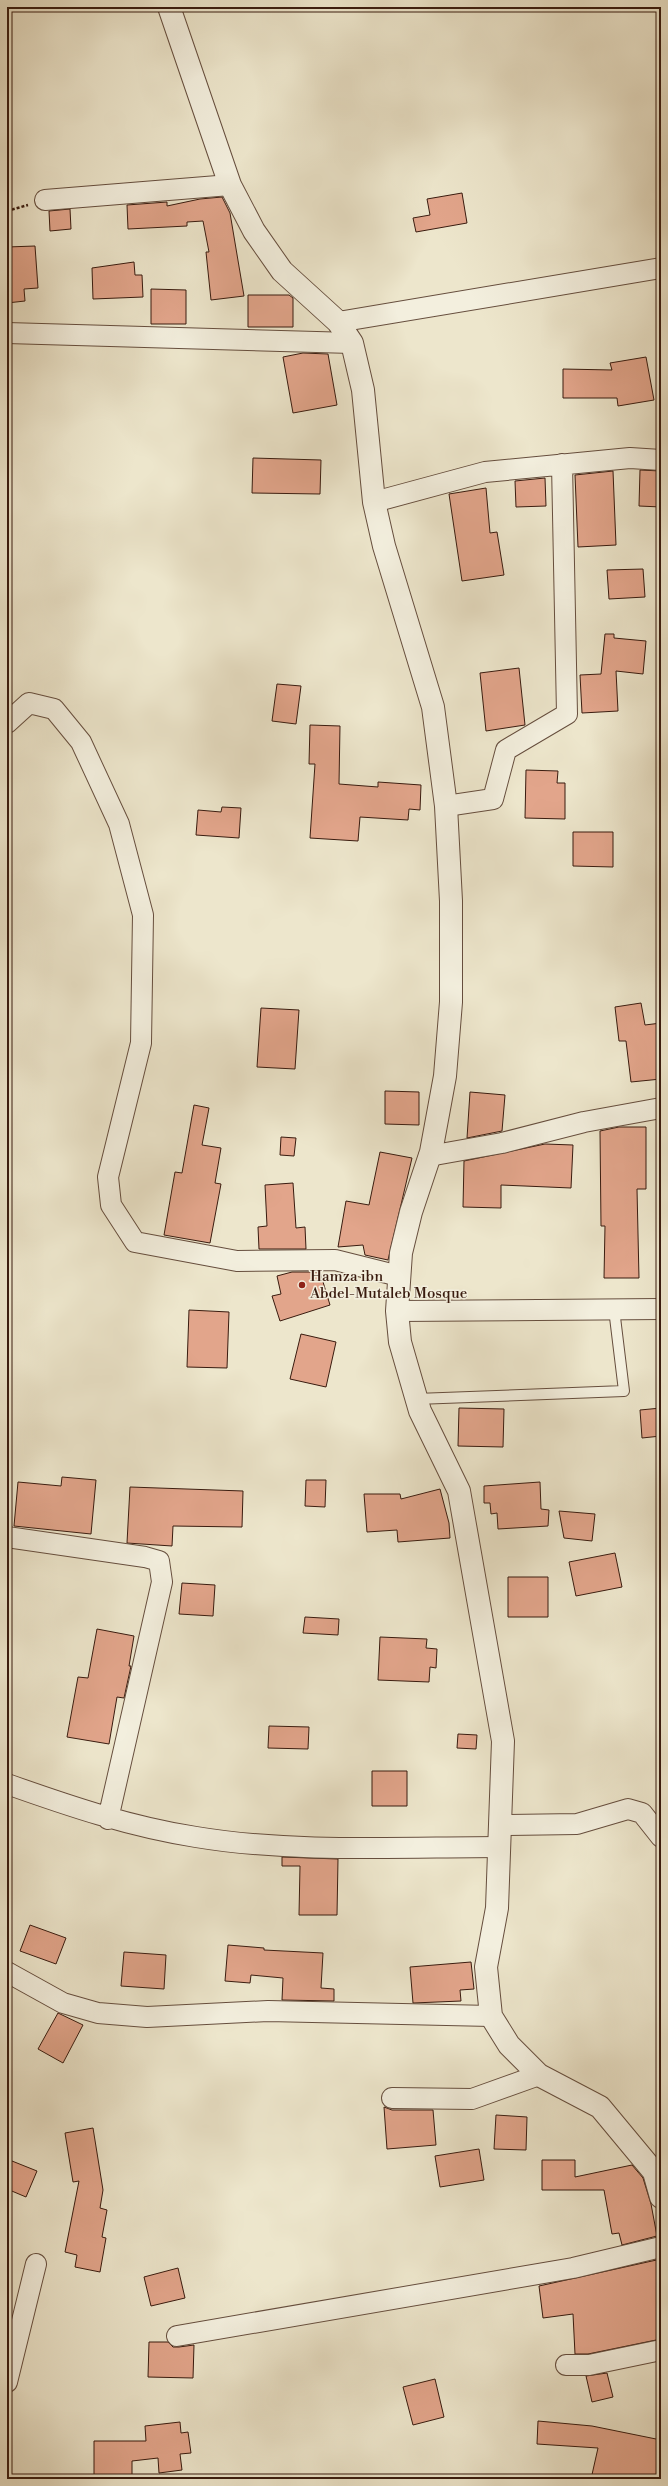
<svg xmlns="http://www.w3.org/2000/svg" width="668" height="2486" font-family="'Libre Bodoni',serif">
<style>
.building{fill:#e2a58b;stroke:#391b0f}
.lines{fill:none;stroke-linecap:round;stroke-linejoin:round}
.service-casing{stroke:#664e3e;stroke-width:12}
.minor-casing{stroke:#664e3e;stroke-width:22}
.tertiary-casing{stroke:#664e3e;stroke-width:24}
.path{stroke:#391b0f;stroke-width:2.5;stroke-dasharray:3 2;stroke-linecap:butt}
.service{stroke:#f3efde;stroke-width:10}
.minor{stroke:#f3efde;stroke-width:20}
.tertiary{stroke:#f3efde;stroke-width:22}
.poi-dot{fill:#8f2418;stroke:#f3efde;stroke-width:1.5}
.labels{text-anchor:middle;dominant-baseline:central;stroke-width:3;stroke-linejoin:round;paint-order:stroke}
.poi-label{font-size:15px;fill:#391b0f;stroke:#f3efde;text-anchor:start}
</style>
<rect width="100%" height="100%" fill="#ede6cc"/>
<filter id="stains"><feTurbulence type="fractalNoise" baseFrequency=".005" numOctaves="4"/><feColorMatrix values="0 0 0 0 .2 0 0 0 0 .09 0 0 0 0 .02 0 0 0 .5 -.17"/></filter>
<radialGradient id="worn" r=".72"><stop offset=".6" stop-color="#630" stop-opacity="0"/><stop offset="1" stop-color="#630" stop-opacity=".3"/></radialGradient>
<!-- building -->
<path class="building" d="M 462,193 L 467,223 L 416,232 L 413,218 L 430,215 L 427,199 Z
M 222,197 L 230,213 L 244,296 L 211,300 L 206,252 L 209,252 L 203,221 L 187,222 L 187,226 L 128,229 L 127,205 L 167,202 L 167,206 L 200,199 Z
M 70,209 L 71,229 L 50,231 L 49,211 Z
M 35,246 L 38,288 L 24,289 L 25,301 L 7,303 L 7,247 Z
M 134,262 L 135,275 L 142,275 L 143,297 L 93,299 L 92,268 Z
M 151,289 L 186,290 L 186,324 L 151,324 Z
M 248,295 L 289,295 L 293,298 L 293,327 L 248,327 Z
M 303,353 L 328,354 L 337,405 L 293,413 L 283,357 Z
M 646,357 L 654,400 L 618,406 L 617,398 L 563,398 L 563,369 L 612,370 L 610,363 Z
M 253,458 L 321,460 L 320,494 L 252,493 Z
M 640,470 L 661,471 L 661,507 L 639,506 Z
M 613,471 L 616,545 L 578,547 L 575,475 Z
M 545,478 L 546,506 L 516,507 L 515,481 Z
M 486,488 L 490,533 L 497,532 L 504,575 L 462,581 L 449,494 Z
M 643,569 L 645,597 L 609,599 L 607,570 Z
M 605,634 L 614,634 L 614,638 L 646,641 L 643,674 L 616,671 L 618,711 L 582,713 L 580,675 L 601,674 Z
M 519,668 L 525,725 L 486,731 L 480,673 Z
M 277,684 L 301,686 L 296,724 L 272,721 Z
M 310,725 L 340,726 L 339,784 L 378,787 L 378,782 L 421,785 L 420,810 L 409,809 L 408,820 L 360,817 L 358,841 L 310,838 L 315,764 L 309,764 Z
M 526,770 L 558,771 L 557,783 L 565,783 L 565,819 L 525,818 Z
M 222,807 L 241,808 L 239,838 L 196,835 L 198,810 L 221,812 Z
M 573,832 L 613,832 L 613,867 L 573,866 Z
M 641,1003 L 645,1025 L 661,1023 L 661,1079 L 631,1082 L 626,1041 L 619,1041 L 615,1007 Z
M 261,1008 L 299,1010 L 295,1069 L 257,1067 Z
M 385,1091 L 419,1092 L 419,1125 L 385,1124 Z
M 470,1092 L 505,1095 L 502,1131 L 467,1138 Z
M 194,1105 L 209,1108 L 202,1145 L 221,1148 L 215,1183 L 221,1184 L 210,1243 L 164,1235 L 175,1172 L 182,1173 Z
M 619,1127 L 646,1127 L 646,1189 L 637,1189 L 639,1278 L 604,1278 L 605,1226 L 601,1226 L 600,1131 Z
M 281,1137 L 296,1138 L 294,1156 L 280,1155 Z
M 545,1144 L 573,1145 L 571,1188 L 501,1185 L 501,1208 L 463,1207 L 464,1161 Z
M 380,1152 L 412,1158 L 388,1260 L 365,1255 L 363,1245 L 338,1247 L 346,1201 L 369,1205 Z
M 293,1183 L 296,1228 L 305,1227 L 306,1249 L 259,1249 L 258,1227 L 267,1226 L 265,1185 Z
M 292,1272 L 320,1272 L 330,1305 L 280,1321 L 272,1296 L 281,1294 L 277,1276 Z
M 189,1310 L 229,1312 L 227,1368 L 187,1367 Z
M 301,1334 L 336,1342 L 326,1387 L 290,1379 Z
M 459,1408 L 504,1409 L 503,1447 L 458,1446 Z
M 661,1408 L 661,1436 L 642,1438 L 640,1410 Z
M 62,1477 L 96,1480 L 91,1534 L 14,1526 L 18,1482 L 61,1486 Z
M 306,1480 L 326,1480 L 325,1507 L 305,1506 Z
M 540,1482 L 541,1509 L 549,1510 L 548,1526 L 498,1529 L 497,1513 L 491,1514 L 490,1503 L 484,1503 L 484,1486 Z
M 130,1487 L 243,1491 L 242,1527 L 173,1526 L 172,1546 L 127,1543 Z
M 440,1489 L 449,1523 L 450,1538 L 398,1542 L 397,1530 L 367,1532 L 364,1494 L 400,1494 L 401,1499 Z
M 559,1511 L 595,1514 L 592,1541 L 564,1538 Z
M 615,1553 L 622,1587 L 576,1596 L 569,1562 Z
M 508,1577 L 548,1577 L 548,1617 L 508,1617 Z
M 182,1583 L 215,1585 L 213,1616 L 179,1614 Z
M 305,1617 L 339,1619 L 338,1635 L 303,1633 Z
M 97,1629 L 134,1636 L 129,1666 L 131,1666 L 124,1698 L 117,1697 L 109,1744 L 67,1737 L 78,1677 L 88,1678 Z
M 380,1637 L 427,1639 L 426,1648 L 437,1649 L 436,1668 L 430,1667 L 429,1682 L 378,1680 Z
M 269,1726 L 309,1727 L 308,1749 L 268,1748 Z
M 458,1734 L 477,1735 L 476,1749 L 457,1748 Z
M 372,1771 L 407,1771 L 407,1806 L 372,1806 Z
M 282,1857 L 338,1859 L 337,1915 L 299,1915 L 300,1866 L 282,1866 Z
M 30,1925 L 66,1938 L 56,1964 L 20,1951 Z
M 228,1945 L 264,1948 L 264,1950 L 323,1953 L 321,1988 L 334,1989 L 334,2001 L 282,2000 L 283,1978 L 251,1975 L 250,1983 L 225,1981 Z
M 124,1952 L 166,1955 L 164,1989 L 121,1986 Z
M 471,1962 L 474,1989 L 460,1990 L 461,2001 L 413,2003 L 410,1967 Z
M 58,2013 L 83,2025 L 63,2063 L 38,2049 Z
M 384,2107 L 392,2110 L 433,2110 L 436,2145 L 387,2149 Z
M 496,2115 L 527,2117 L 526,2150 L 494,2149 Z
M 93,2128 L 103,2190 L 100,2208 L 107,2210 L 102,2237 L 106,2238 L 100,2272 L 75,2267 L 77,2255 L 65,2252 L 79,2181 L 73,2182 L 65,2133 Z
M 479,2149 L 484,2180 L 440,2187 L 435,2156 Z
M 7,2159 L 37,2171 L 26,2197 L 7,2189 Z
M 542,2160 L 575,2160 L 575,2177 L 632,2165 L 643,2178 L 651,2204 L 657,2236 L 622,2245 L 619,2233 L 612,2234 L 604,2190 L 542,2190 Z
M 661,2259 L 661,2339 L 588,2354 L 575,2354 L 573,2314 L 543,2318 L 539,2286 Z
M 178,2268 L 185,2298 L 151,2306 L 144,2277 Z
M 149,2342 L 168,2342 L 173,2347 L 179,2347 L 194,2345 L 193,2378 L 148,2377 Z
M 607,2373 L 613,2397 L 592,2402 L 586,2376 Z
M 435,2379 L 444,2417 L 413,2425 L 403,2387 Z
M 538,2421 L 592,2426 L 661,2440 L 661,2479 L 591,2479 L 598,2448 L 537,2444 Z
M 180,2422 L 181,2433 L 188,2432 L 191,2453 L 180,2454 L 182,2470 L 159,2473 L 158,2458 L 132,2461 L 132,2479 L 94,2479 L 94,2441 L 146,2441 L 145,2426 Z"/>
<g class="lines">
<!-- service casing -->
<g class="service-casing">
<path id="service" d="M 416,1399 L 624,1391 L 614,1309"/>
</g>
<!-- minor casing -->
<g class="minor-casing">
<path id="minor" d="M 45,200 L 230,185
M 338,322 L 661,268
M 7,333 L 352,343
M 374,502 L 485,472 L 630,458 L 661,460
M 7,723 L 29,703 L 54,709 L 81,742 L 119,824 L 143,915 L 141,1043 L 108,1177 L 111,1205 L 135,1242 L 237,1261 L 335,1260 L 399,1276
M 446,806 L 493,799 L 506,750 L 567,714 L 562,464
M 429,1156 L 502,1143 L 584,1122 L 661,1108
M 397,1311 L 661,1309
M 7,1537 L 145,1557 L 159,1561 L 162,1582 L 108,1819
M 7,1784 C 69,1806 131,1827 196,1837 C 292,1853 402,1847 500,1847
M 501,1825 L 577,1824 L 628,1809 L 642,1813 L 661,1837
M 7,1972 L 63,2003 L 98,2013 L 147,2017 L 268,2011 L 491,2016
M 392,2098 L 472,2099 L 539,2075
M 177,2336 L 573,2268 L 661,2247
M 566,2365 L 589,2365 L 661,2350
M 7,2382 L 36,2264"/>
</g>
<!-- tertiary casing -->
<g class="tertiary-casing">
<path id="tertiary" d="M 169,7 L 230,185 L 254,231 L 282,271 L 338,322 L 352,343 L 363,390 L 374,502 L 384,546 L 433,707 L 446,806 L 451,901 L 451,1002 L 445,1076 L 431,1152 L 411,1212 L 401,1253 L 397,1311 L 400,1342 L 420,1411 L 459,1491 L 503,1741 L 497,1908 L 486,1967 L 491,2016 L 509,2045 L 539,2075 L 600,2107 L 654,2172 L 661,2197"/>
</g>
<!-- path -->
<path class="path" d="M 7,211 L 28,205"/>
<!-- service -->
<use href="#service" class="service"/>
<!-- minor -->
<use href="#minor" class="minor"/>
<!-- tertiary -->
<use href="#tertiary" class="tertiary"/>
</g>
<!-- markers -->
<circle class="poi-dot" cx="302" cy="1285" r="4"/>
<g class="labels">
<!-- poi labels -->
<g class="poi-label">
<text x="310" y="1276">Hamza ibn<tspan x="310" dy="17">Abdel-Mutaleb Mosque</tspan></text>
</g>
</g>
<!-- margin -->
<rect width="668" height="2486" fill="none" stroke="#ede6cc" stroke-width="24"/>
<rect x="8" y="8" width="652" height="2470" fill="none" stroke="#391b0f" stroke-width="2"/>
<rect x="12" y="12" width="644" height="2462" fill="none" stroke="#391b0f"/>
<rect width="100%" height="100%" filter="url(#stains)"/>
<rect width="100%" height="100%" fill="url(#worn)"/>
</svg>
